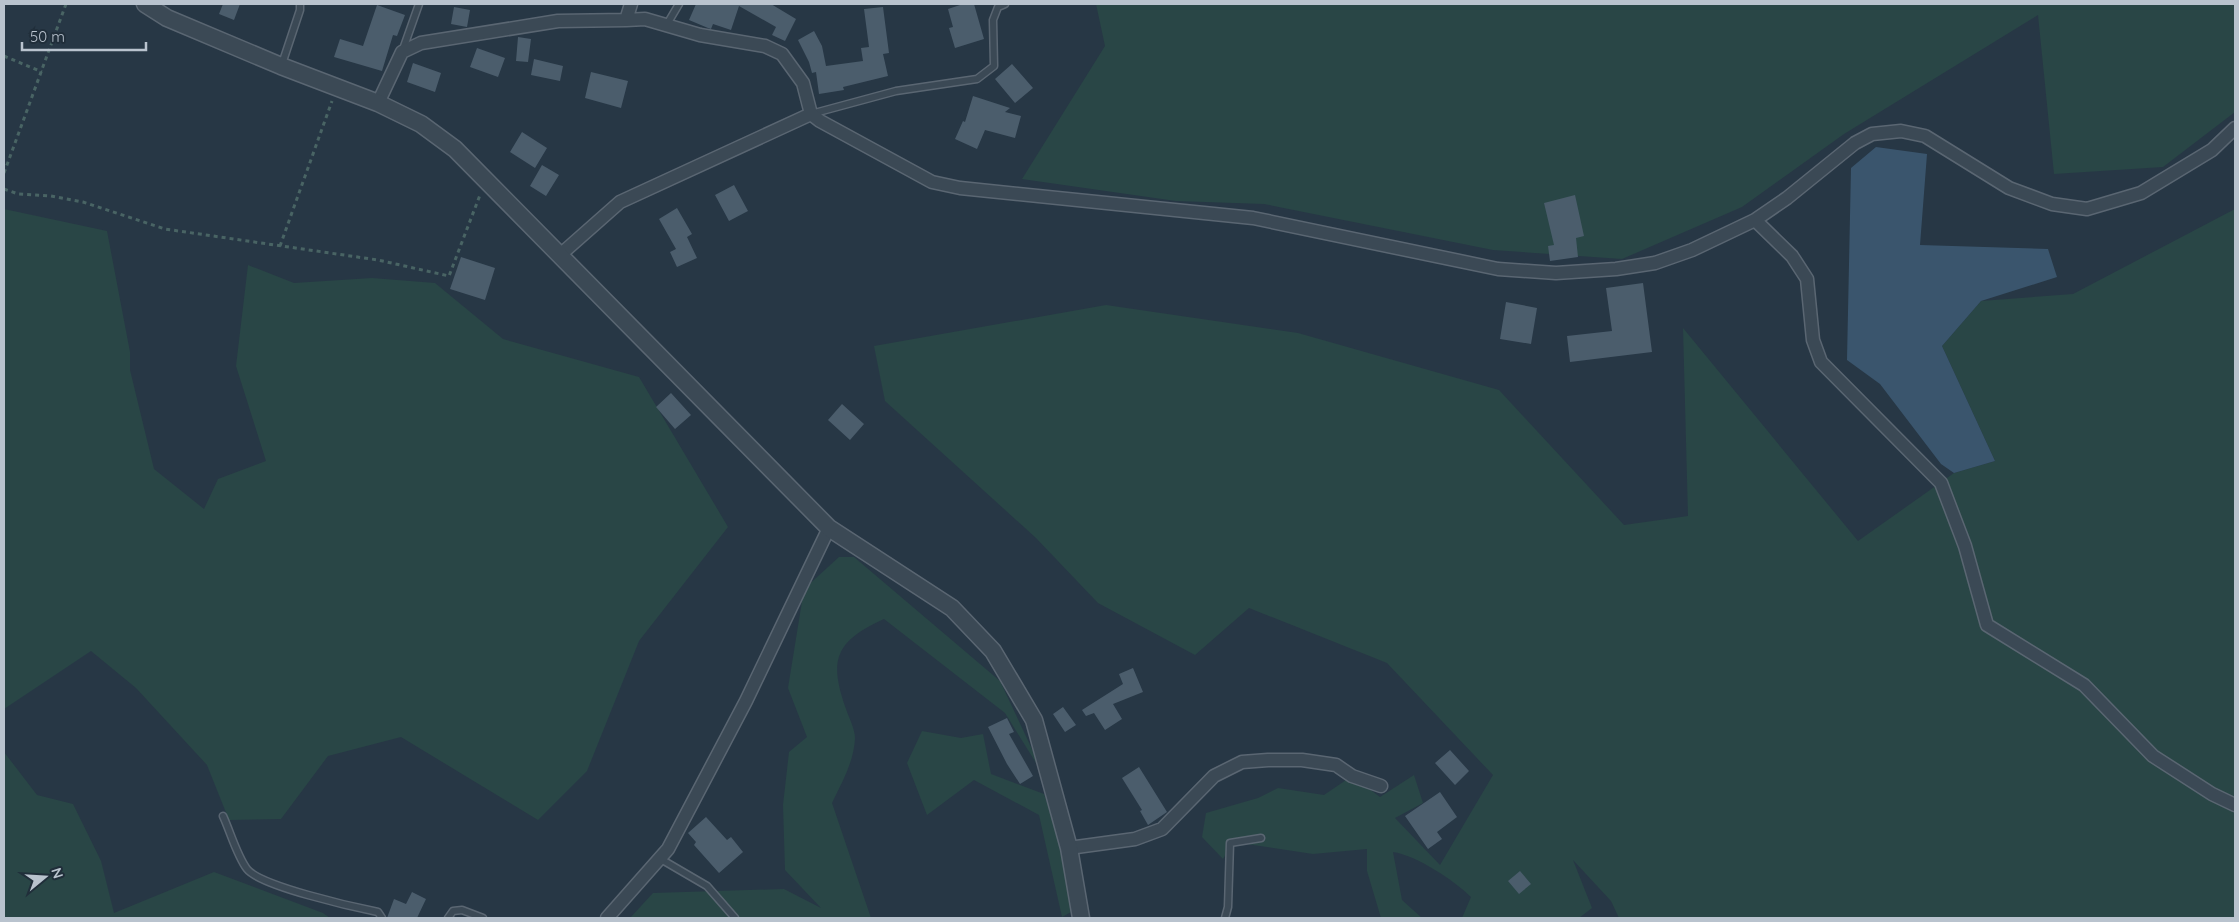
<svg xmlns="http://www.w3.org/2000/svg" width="2239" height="922" font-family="Quicksand,sans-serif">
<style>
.green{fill:#294646}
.water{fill:#3a556d}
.building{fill:#4b5d6c}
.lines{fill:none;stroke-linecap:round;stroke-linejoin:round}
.service-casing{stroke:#5a6672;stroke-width:9}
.minor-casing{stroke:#5a6672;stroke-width:15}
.tertiary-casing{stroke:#5a6672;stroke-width:19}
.path{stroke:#496464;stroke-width:3;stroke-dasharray:4 4;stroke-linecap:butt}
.service{stroke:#3b4955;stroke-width:6}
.minor{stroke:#3b4955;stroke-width:12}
.tertiary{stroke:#3b4955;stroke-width:16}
</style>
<rect width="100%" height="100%" fill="#273745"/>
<!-- green -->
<path class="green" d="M 1096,4 L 2235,4 L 2235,112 L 2163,167 L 2054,174 L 2038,15 L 1844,134 L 1742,207 L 1622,259 L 1493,250 L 1264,204 L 1176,201 L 1022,179 L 1105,46 Z
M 4,209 L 107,231 L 130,352 L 130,370 L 154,469 L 204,509 L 218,479 L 266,461 L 236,366 L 248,265 L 294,283 L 372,278 L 435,283 L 503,339 L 639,377 L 728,527 L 639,641 L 587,771 L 538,820 L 401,737 L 328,756 L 281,819 L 229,820 L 207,765 L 136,688 L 91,651 L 4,709 Z
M 2235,209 L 2235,918 L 1619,918 L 1611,901 L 1573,860 L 1592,908 L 1579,918 L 1462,918 L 1471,897 C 1455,881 1416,855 1393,852 L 1402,900 L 1422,918 L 1381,918 L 1367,871 L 1367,849 L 1313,854 L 1233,842 L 1223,859 L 1202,837 L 1206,813 L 1258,798 L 1278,788 L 1324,795 L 1352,776 L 1380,797 L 1414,775 L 1423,803 L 1395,818 L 1440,865 L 1493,775 L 1387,663 L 1249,608 L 1195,655 L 1098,603 L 1036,538 L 885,401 L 874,346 L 1106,305 L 1298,333 L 1499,390 L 1624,525 L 1688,516 L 1683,328 L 1858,541 L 1954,473 L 1995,461 L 1942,346 L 1981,301 L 2073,294 Z
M 839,557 L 854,557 L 1000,681 L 1046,779 L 1005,713 L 884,619 C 836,641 828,659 846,709 C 849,718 855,729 855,738 C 854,762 842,782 832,803 L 871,918 L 630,918 L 653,893 L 784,889 L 821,908 L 785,870 L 783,805 L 789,752 L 807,737 L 788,688 L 804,589 Z
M 922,731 L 961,738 L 983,734 L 991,774 L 1044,794 L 1062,847 L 1073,911 L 1062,917 L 1039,815 L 974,780 L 927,815 L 907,763 Z
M 4,752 L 37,795 L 73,804 L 101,861 L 114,913 L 214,872 L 323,913 L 330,918 L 4,918 Z"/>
<!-- water -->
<path class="water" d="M 1876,147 L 1927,154 L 1920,245 L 2048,249 L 2057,277 L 1981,301 L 1942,346 L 1995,461 L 1954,473 L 1941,464 L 1880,384 L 1847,360 L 1851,168 Z"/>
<!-- building -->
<path class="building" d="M 223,4 L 240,4 L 234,20 L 219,14 Z
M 696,4 L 771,4 L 796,19 L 785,41 L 772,35 L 776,27 L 739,6 L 731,30 L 713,24 L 711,29 L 708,28 L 689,20 Z
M 963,4 L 974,4 L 984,39 L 955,48 L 949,28 L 953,27 L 948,9 Z
M 377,5 L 405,15 L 397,36 L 393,35 L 382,71 L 334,57 L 340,39 L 363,46 Z
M 454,7 L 470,10 L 467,27 L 451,24 Z
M 883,7 L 889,53 L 883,54 L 888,76 L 843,87 L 844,90 L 819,94 L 816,72 L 812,73 L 809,62 L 798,40 L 814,31 L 822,46 L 826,66 L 863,61 L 861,48 L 869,47 L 864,9 Z
M 518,37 L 531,39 L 528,62 L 516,61 Z
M 477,48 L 505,58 L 498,77 L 470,67 Z
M 534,59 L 563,66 L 560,81 L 531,75 Z
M 413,63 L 441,73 L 435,92 L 407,82 Z
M 1012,64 L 1033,88 L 1015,103 L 995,79 Z
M 591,72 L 628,81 L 621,108 L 585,98 Z
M 973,96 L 1010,108 L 1005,112 L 1021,116 L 1015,138 L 985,130 L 977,149 L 955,139 L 963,121 L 965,122 Z
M 522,132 L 547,148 L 535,168 L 510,152 Z
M 542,165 L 559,175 L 546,196 L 530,186 Z
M 734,185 L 748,211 L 729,221 L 715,195 Z
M 1575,195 L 1584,236 L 1576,238 L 1578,257 L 1550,261 L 1548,246 L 1554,245 L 1544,203 Z
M 677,208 L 692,234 L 687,237 L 697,258 L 677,267 L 670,252 L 676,249 L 659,219 Z
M 461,257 L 495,268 L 485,300 L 450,289 Z
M 1643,283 L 1652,352 L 1570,362 L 1567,336 L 1612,331 L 1606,288 Z
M 1506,302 L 1537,308 L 1531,344 L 1500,339 Z
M 671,393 L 691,415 L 675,429 L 656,407 Z
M 842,404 L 864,424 L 850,440 L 828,420 Z
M 1133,668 L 1143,692 L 1113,704 L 1122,719 L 1105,730 L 1094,713 L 1086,716 L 1082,710 L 1123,684 L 1119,674 Z
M 1063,707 L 1076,725 L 1065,732 L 1053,714 Z
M 1007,718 L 1014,732 L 1009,734 L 1033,776 L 1020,784 L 1007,764 L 988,727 Z
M 1450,750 L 1469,771 L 1455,785 L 1435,763 Z
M 1139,767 L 1167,812 L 1148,825 L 1140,811 L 1142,810 L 1122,778 Z
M 1440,792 L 1457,817 L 1437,832 L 1442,839 L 1428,849 L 1405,816 Z
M 706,817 L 727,840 L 731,837 L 743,852 L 719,873 L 694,845 L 696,842 L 688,833 Z
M 1520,871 L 1531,884 L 1519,894 L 1508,881 Z
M 412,892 L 426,899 L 417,918 L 387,918 L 394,899 L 406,904 Z"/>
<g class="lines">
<!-- service casing -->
<g class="service-casing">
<path id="service" d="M 666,26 L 679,4
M 402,52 L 419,4
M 282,64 L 300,10 L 300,4
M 811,114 L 896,91 L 977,79 L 994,66 L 993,20 L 998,7 L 1005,4
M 223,816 C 230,831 237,856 247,869 C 260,886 353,907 378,912 L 382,918
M 659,858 L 707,886 L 735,918
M 448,918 L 453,911 L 462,910 L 483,918
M 1225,918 L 1228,907 L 1230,843 L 1261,838"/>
</g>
<!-- minor casing -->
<g class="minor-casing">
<path id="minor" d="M 631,4 L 626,20 L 645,19 L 700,35 L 765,46 L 782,54 L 803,83 L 811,114 L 820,121 L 932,182 L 960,188 L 1253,218 L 1498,269 L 1556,273 L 1616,269 L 1655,263 L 1692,250 L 1755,220 L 1787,198 L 1855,143 L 1872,134 L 1901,131 L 1925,136 L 2009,188 L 2052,204 L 2087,209 L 2141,193 L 2212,150 L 2235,128
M 378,103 L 402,52 L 421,43 L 558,21 L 626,20
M 1755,220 L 1792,256 L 1807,279 L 1813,340 L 1821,362 L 1941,483 L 1965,546 L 1987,625 L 2084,685 L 2153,756 L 2212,794 L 2235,805
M 560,255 L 620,202 L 811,114
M 1069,848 L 1135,839 L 1162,829 L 1214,776 L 1242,762 L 1268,760 L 1302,760 L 1336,765 L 1352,776 L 1381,786
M 607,918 L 668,849 L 746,701 L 829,528"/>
</g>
<!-- tertiary casing -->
<g class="tertiary-casing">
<path id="tertiary" d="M 145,4 L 167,18 L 281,66 L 378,103 L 421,124 L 455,149 L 829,528 L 952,608 L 993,651 L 1034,720 L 1069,848 L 1081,918"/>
</g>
<!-- path -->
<path class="path" d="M 4,56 L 42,72
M 4,173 L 66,4
M 4,189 L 18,194 L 51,196 L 83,202 L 165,229 L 378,260 L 449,276 L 480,195
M 280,246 L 332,101"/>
<!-- service -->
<use href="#service" class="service"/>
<!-- minor -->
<use href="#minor" class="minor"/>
<!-- tertiary -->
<use href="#tertiary" class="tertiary"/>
</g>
<!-- border -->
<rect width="2239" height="922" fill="none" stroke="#b9c3ce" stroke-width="10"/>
<!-- north arrow -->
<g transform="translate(45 877) rotate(72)" stroke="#202e3a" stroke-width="4" paint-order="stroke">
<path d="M0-4L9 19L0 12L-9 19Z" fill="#b9c3ce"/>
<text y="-8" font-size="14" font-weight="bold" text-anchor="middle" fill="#b9c3ce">N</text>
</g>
<!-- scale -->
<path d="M22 42v8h124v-8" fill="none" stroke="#b9c3ce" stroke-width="2.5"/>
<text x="30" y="42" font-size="15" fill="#b9c3ce" stroke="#202e3a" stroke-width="4" paint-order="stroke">50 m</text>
</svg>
